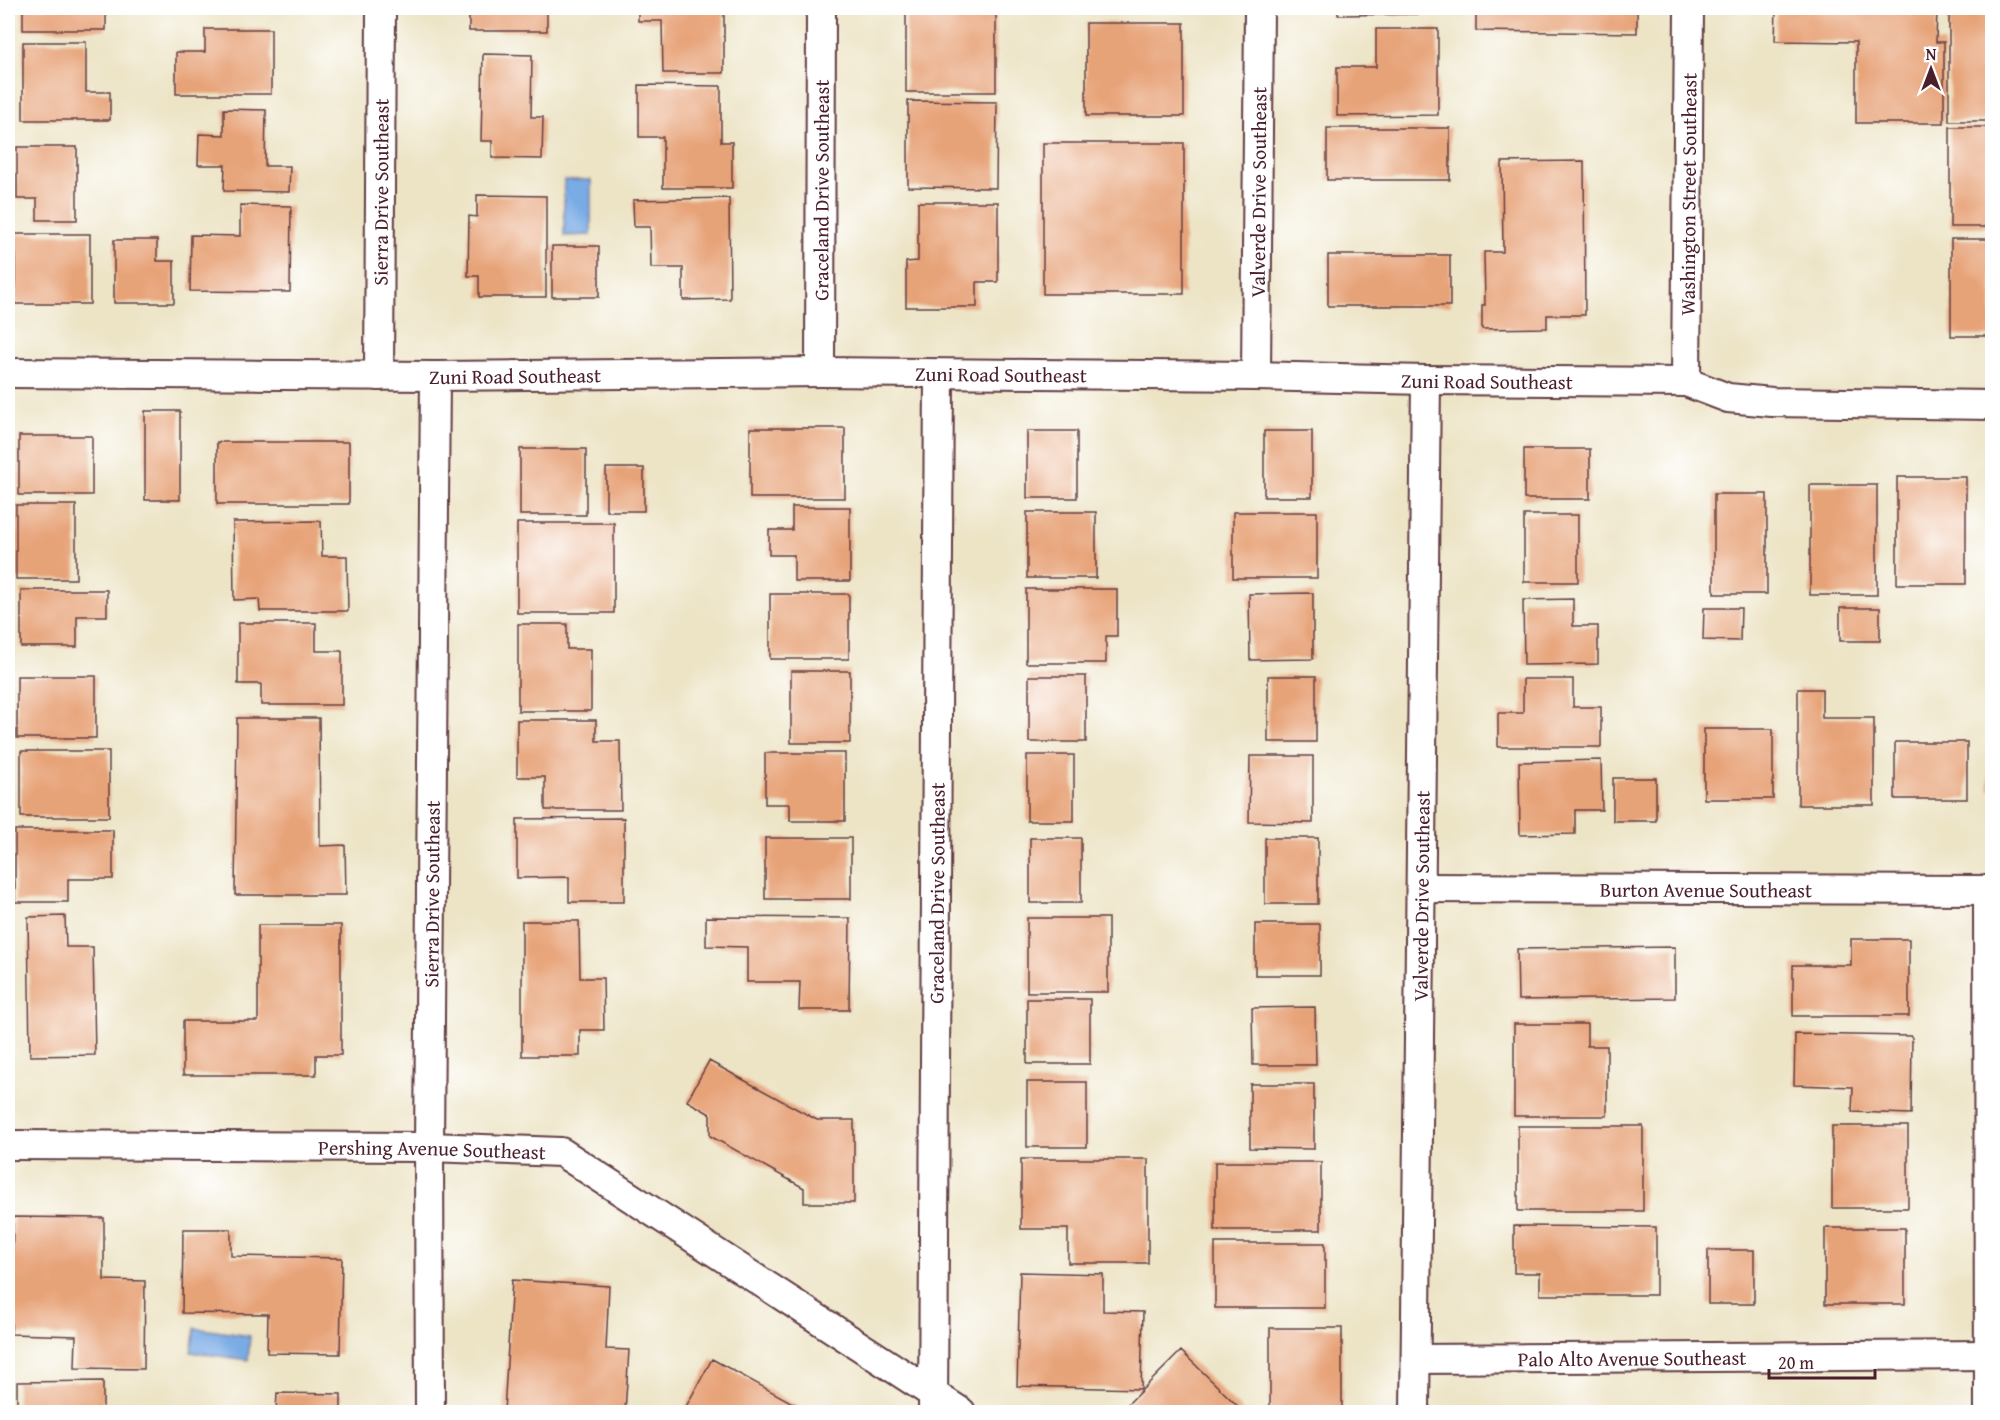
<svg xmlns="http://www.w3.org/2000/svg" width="2000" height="1420" font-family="'Gentium Book Plus',serif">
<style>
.water{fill:#79abe5;stroke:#626588;stroke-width:1.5}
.building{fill:#e7a378}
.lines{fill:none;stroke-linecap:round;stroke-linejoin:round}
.street-casing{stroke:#623d42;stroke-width:32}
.street{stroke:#fff;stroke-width:28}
.labels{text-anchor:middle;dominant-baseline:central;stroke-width:4.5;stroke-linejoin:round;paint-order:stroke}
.street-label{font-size:20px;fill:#4a1f2b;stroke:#fff}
</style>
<rect width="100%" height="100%" fill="#fff"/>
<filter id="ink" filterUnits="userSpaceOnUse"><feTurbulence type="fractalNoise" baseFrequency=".0167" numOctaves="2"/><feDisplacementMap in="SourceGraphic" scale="12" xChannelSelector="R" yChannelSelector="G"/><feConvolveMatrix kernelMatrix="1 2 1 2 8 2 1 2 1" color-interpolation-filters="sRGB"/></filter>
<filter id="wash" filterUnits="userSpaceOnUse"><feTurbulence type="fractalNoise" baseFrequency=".008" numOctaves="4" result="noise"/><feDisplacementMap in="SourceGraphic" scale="24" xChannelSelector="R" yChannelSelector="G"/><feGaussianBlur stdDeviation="1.35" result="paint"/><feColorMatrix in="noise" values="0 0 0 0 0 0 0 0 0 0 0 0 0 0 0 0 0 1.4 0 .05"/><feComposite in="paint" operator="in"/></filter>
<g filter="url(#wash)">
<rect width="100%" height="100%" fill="#ede4c6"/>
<!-- water -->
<path class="water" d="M 564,180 L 591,180 L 591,235 L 564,236 Z
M 195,1328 L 250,1336 L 248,1360 L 191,1352 Z"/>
<g id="blocks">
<!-- building -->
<path class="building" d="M 23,8 L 106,8 L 106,30 L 23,30 Z
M 469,8 L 547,8 L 547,31 L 469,31 Z
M 638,8 L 724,8 L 724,73 L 663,73 L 662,21 L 638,21 Z
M 906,8 L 996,8 L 996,92 L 906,92 Z
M 1338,8 L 1429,8 L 1429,14 L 1338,15 Z
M 1476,8 L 1637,8 L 1637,33 L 1476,31 Z
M 1776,8 L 1937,8 L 1936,42 L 1944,42 L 1944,123 L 1856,123 L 1856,42 L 1775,41 Z
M 1949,8 L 1992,8 L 1992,121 L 1949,121 Z
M 1086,23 L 1184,23 L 1184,116 L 1086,116 Z
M 205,29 L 271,29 L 271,94 L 176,94 L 176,52 L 205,52 Z
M 1376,29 L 1438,29 L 1438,115 L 1337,116 L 1337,67 L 1376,67 Z
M 23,42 L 86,42 L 86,92 L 110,92 L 110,120 L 23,120 Z
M 483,54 L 532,55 L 531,117 L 543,117 L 542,159 L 492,158 L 492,141 L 481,141 Z
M 639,85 L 721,86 L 721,142 L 732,142 L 732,188 L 663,188 L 663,137 L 639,137 Z
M 908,101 L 997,102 L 996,188 L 908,187 Z
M 224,109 L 266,110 L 265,166 L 290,166 L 289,192 L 224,191 L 225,165 L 198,165 L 199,134 L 224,135 Z
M 1950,127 L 1992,127 L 1992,227 L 1950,227 Z
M 1327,128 L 1450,128 L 1450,180 L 1327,180 Z
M 1043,143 L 1184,143 L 1184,294 L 1043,294 Z
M 17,147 L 77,147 L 77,220 L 37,220 L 37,199 L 17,199 Z
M 1584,161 L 1585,315 L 1547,315 L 1547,328 L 1482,329 L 1482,305 L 1485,305 L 1484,252 L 1503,252 L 1502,162 Z
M 477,195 L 546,196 L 546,297 L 479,297 L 479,276 L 468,276 L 469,216 L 477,217 Z
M 729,198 L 730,299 L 683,300 L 683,268 L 651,268 L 650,227 L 634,227 L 633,200 Z
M 918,202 L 998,202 L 998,282 L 977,282 L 977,307 L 906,307 L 906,262 L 918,261 Z
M 240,205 L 291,206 L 290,292 L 190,291 L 191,235 L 240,236 Z
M 15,234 L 90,234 L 90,304 L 15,304 Z
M 1951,239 L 1992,239 L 1992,336 L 1951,336 Z
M 114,240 L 157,240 L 157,261 L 174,261 L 174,303 L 114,303 Z
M 552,246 L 599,246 L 599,297 L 552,297 Z
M 1328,255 L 1450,255 L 1450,306 L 1328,306 Z
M 145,411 L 180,411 L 180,500 L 145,500 Z
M 750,428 L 845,428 L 845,498 L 750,498 Z
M 1027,431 L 1077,431 L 1077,498 L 1027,498 Z
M 1264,431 L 1312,431 L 1312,497 L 1264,497 Z
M 19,436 L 92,436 L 92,495 L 19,495 Z
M 217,442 L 349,442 L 349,504 L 217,504 Z
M 520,449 L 586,449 L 586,515 L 520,515 Z
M 1524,449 L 1590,449 L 1590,499 L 1524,499 Z
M 606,468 L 644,468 L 644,511 L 606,511 Z
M 1897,477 L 1966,477 L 1966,584 L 1897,584 Z
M 1810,485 L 1877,485 L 1877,595 L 1810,595 Z
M 1714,494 L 1767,494 L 1767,594 L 1714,594 Z
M 16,505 L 76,505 L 76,579 L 16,579 Z
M 792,507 L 850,507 L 850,581 L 794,581 L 794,555 L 769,555 L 769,530 L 792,530 Z
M 1027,512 L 1096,512 L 1096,578 L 1027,578 Z
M 1233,512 L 1317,512 L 1317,578 L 1233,578 Z
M 1524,515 L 1578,515 L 1578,582 L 1524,582 Z
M 321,521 L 322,556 L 347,556 L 348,611 L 260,611 L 259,599 L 234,600 L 233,522 Z
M 517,523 L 614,523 L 614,613 L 517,613 Z
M 1026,589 L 1117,589 L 1117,636 L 1106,636 L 1106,663 L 1026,663 Z
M 21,590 L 107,590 L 107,616 L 77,616 L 77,647 L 21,647 Z
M 1313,593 L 1313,659 L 1250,660 L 1249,594 Z
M 770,594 L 849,594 L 849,659 L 770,659 Z
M 1573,599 L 1573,626 L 1598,626 L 1598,664 L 1524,665 L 1523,600 Z
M 1704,608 L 1741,608 L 1740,641 L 1703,640 Z
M 1840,608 L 1880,608 L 1880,641 L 1840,641 Z
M 238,623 L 316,623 L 316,651 L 342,651 L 342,705 L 261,705 L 261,684 L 238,684 Z
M 518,624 L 567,624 L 567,649 L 591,649 L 591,711 L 518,711 Z
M 791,671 L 850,671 L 850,743 L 791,743 Z
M 17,676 L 96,676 L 96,738 L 17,738 Z
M 1029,676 L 1086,676 L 1086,742 L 1029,742 Z
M 1268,676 L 1316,676 L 1316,742 L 1268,742 Z
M 1523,679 L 1573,679 L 1573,707 L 1601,707 L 1601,747 L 1498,747 L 1498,713 L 1523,713 Z
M 1798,689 L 1822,689 L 1822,718 L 1874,718 L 1874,805 L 1798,805 Z
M 1989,713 L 1992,713 L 1992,790 L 1989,790 Z
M 237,718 L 319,718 L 320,846 L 345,845 L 346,895 L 235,895 Z
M 517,720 L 596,720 L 596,741 L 620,741 L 621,810 L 545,810 L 545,777 L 517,777 Z
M 1704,729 L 1773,729 L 1773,799 L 1704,799 Z
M 1895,742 L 1967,742 L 1967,799 L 1895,799 Z
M 21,751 L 109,751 L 109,817 L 21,817 Z
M 765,753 L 845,753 L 845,821 L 790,821 L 790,804 L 765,804 Z
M 1027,755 L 1074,755 L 1074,821 L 1027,821 Z
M 1250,756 L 1313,756 L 1313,823 L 1249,822 Z
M 1601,760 L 1602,810 L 1575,810 L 1575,834 L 1520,835 L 1519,762 Z
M 1613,778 L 1656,778 L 1656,821 L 1613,821 Z
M 624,818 L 624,902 L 569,902 L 569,877 L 517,878 L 517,819 Z
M 15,830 L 113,830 L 113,879 L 68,879 L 68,902 L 15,902 Z
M 765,838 L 851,838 L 851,899 L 765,899 Z
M 1030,838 L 1081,838 L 1081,903 L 1030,903 Z
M 1265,838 L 1318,838 L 1318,904 L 1265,904 Z
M 65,916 L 66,947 L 93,947 L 95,1055 L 30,1056 L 28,917 Z
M 706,917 L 850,918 L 849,1010 L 799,1010 L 800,982 L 747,982 L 747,947 L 706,946 Z
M 1027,918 L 1108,918 L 1108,992 L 1027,992 Z
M 522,921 L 579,921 L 580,978 L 603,978 L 604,1030 L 580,1030 L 580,1056 L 522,1056 Z
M 1255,924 L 1320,924 L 1320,975 L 1255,975 Z
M 258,925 L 341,925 L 341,1055 L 316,1055 L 316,1075 L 183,1075 L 183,1021 L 258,1021 Z
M 1851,939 L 1909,939 L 1909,1016 L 1793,1016 L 1793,965 L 1851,965 Z
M 1675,947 L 1675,998 L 1518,1000 L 1517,949 Z
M 1027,999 L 1090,999 L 1090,1064 L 1027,1064 Z
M 1315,1007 L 1316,1065 L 1253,1065 L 1252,1008 Z
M 1514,1024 L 1587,1024 L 1587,1046 L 1607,1046 L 1607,1116 L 1514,1116 Z
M 1795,1034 L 1912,1036 L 1911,1114 L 1852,1112 L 1853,1087 L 1794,1085 Z
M 709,1061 L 817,1120 L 854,1120 L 854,1203 L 804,1203 L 804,1188 L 710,1136 L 710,1114 L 687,1101 Z
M 1027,1082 L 1087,1082 L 1087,1147 L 1027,1147 Z
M 1250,1084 L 1314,1084 L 1314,1149 L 1250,1148 Z
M 1518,1126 L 1643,1126 L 1643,1211 L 1518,1211 Z
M 1832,1126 L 1908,1126 L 1908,1208 L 1832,1208 Z
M 1021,1159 L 1148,1159 L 1148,1263 L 1068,1263 L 1068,1229 L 1021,1229 Z
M 1215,1162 L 1321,1162 L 1321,1230 L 1215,1230 Z
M 13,1217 L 104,1218 L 104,1280 L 145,1281 L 144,1369 L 75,1368 L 76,1336 L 11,1334 Z
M 1514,1226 L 1656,1227 L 1656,1295 L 1540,1295 L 1540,1273 L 1514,1273 Z
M 1825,1228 L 1905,1228 L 1905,1304 L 1825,1304 Z
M 183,1229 L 231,1229 L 231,1256 L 342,1258 L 340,1354 L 267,1353 L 268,1314 L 182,1313 Z
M 1215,1243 L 1325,1243 L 1325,1308 L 1215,1308 Z
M 1708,1250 L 1754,1250 L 1754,1304 L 1708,1304 Z
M 1020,1272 L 1103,1274 L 1103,1311 L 1143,1312 L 1141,1389 L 1017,1386 Z
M 512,1280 L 609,1286 L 606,1349 L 629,1350 L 625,1412 L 504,1412 Z
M 1270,1328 L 1342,1328 L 1342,1412 L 1270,1412 Z
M 1181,1351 L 1244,1412 L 1120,1412 Z
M 712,1359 L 809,1412 L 683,1412 Z
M 103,1381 L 103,1412 L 17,1412 L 17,1382 Z
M 277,1393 L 341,1394 L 341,1412 L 276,1412 Z"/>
</g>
</g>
<g filter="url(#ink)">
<use href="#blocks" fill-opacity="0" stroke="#623d42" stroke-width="1.5"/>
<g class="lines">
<!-- street casing -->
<g class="street-casing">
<g id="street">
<path id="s1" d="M 820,372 L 821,8"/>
<path id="s2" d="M 8,373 L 435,376 L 820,372 L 1256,376 L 1426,380 L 1686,382 L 1728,398 L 1772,402 L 1992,405"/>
<path id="s3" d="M 379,376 L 381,8"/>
<path id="s4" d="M 1256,376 L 1259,8"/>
<path id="s5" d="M 1686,382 L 1689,8"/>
<path id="s6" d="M 1421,888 L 1992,890"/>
<path d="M 1988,890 L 1989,1412"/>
<path id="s7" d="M 8,1145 L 429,1147 L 561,1152 L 961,1412"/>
<path id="s8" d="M 1416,1359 L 1992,1355"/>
<path id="s9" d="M 430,1412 L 429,1147 L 435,376"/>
<path id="s10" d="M 933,1412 L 939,374"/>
<path id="s11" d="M 1415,1412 L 1426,380"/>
</g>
</g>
<!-- street -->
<use href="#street" class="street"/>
</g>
</g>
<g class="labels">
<!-- street labels -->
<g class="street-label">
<text stroke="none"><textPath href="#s1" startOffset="182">Graceland Drive Southeast</textPath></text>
<text stroke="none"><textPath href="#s3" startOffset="184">Sierra Drive Southeast</textPath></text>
<text stroke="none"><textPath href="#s4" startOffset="184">Valverde Drive Southeast</textPath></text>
<text stroke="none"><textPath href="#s5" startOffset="188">Washington Street Southeast</textPath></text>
<text stroke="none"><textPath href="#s2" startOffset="993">Zuni Road Southeast</textPath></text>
<text stroke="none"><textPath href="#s2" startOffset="507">Zuni Road Southeast</textPath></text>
<text stroke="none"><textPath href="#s2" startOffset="1479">Zuni Road Southeast</textPath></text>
<text stroke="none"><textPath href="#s6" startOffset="285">Burton Avenue Southeast</textPath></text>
<text stroke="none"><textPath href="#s10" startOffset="519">Graceland Drive Southeast</textPath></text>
<text stroke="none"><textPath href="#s9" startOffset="518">Sierra Drive Southeast</textPath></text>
<text stroke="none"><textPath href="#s11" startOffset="516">Valverde Drive Southeast</textPath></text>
<text stroke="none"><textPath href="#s7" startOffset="424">Pershing Avenue Southeast</textPath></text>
<text stroke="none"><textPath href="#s8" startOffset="216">Palo Alto Avenue Southeast</textPath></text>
</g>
</g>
<!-- margin -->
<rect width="2000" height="1420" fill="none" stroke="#fff" stroke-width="30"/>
<!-- north arrow -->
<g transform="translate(1931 69)" stroke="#ffffff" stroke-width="4.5" paint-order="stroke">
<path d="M0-4.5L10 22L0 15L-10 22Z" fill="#4a1f2b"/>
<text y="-9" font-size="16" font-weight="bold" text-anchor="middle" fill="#4a1f2b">N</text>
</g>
<!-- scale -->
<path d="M1769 1369v9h106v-9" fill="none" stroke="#4a1f2b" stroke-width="3"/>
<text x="1778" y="1369" font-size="18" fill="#4a1f2b" stroke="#ffffff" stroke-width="4.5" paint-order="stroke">20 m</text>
</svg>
